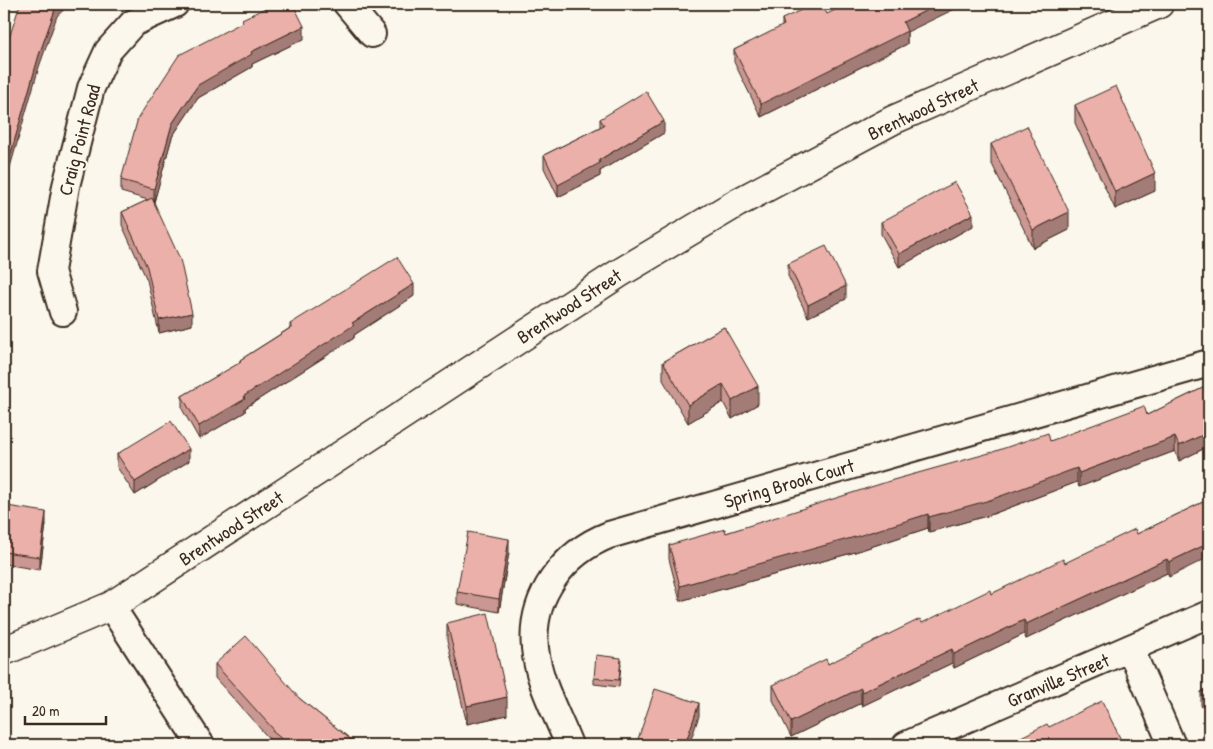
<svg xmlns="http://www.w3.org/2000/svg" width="1213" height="749" font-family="'Patrick Hand',sans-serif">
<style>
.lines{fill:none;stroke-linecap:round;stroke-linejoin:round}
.street-casing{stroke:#3b2a1e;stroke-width:30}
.secondary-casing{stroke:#3b2a1e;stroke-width:31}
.street{stroke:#fbf7ec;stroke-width:26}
.secondary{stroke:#fbf7ec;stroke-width:28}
.wall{fill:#ca9792;stroke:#3b2a1e}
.shaded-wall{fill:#a47b77;stroke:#3b2a1e}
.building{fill:#ebb0aa;stroke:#3b2a1e}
.labels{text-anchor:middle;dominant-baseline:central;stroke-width:4.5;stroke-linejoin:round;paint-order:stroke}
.street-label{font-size:19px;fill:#3b2a1e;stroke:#fbf7ec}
</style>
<rect width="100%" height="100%" fill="#fbf7ec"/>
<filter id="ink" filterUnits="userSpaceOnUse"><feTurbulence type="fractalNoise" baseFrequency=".02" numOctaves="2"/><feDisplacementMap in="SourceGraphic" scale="10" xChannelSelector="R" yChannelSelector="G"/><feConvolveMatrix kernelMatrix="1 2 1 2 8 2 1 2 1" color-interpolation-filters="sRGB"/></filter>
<g filter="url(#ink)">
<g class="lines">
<!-- street casing -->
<g class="street-casing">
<path id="street" d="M 347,4 L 372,34
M 63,312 L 51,271 L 66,186 L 91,88 L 108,51 L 133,23 L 175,4
M 111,606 L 201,745
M 1130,648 L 1172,745
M 569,745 C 557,714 538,681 535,648 C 530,597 563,553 609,535 L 1209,363
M 906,745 L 1209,614"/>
</g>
<!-- secondary casing -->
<g class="secondary-casing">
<path id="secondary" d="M 4,651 L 111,606 L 618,274 L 737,203 L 893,120 L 1159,4"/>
</g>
<!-- street -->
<use href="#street" class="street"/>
<!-- secondary -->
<use href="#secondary" class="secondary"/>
</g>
<!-- wall -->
<path class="wall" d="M 827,14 L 907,32 L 907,44 L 761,117 L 734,62 L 734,50 L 782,27 L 782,19 Z
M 242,19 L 304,39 L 252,64 L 252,67 L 198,98 L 172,137 L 154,202 L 192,325 L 159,333 L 147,280 L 122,225 L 122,212 L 148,200 L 121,192 L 121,180 L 242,22 Z
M 1075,105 L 1155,191 L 1115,209 L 1075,123 Z
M 600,119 L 664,133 L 600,171 L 600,176 L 558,197 L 544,168 L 544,155 L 600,127 Z
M 991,144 L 1069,230 L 1033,248 L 991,162 Z
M 881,222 L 973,226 L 899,267 L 881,234 Z
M 788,264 L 846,299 L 808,317 L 788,276 Z
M 414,296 L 354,335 L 354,338 L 245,408 L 245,412 L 199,439 L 182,409 L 182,396 L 240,363 L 240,360 L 290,328 L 290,324 Z
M 724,327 L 758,404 L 732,419 L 723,402 L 688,423 L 663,380 L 663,362 Z
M 1209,385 L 1209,446 L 1179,461 L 1175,451 L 1079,487 L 1077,482 L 990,515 L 929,532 L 928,528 L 855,552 L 680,601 L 669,559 L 669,545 L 726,533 L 1050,441 L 1147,415 Z
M 117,454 L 189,461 L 135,495 L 117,467 Z
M 1209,499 L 1169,577 L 1167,573 L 1026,639 L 1024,634 L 954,668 L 952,663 L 862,706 L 861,703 L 791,737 L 773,700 L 773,685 L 828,664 L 991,594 L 1137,534 Z
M 46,524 L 40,570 L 4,564 L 4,527 Z
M 509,552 L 499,612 L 457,604 L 457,592 Z
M 447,623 L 507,715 L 467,724 L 447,641 Z
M 215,664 L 299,698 L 354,742 L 364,745 L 272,745 L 272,742 L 215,678 Z
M 621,664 L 619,687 L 594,684 L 594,678 Z
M 1209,688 L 1209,721 L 1201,705 L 1201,692 Z"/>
<!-- shaded-wall -->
<path class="shaded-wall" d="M 57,4 L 70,4 L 57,16 L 39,67 L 4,188 L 4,201 L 4,177 L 39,55 Z
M 939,4 L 965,4 L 907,32 L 907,44 L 761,117 L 761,104 L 903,22 Z
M 304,26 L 304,39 L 252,64 L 252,67 L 198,98 L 172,137 L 154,202 L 154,189 L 172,124 L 198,85 L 251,52 Z
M 664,121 L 664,133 L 600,171 L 600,176 L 558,197 L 558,185 Z
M 1155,173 L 1155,191 L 1115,209 L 1115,192 Z
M 1069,212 L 1069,230 L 1033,248 L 1033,230 Z
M 973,214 L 973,226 L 899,267 L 899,254 Z
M 414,284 L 414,296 L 354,335 L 354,338 L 245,408 L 245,412 L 199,439 L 199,426 L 352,323 Z
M 846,286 L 846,299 L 808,317 L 808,305 Z
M 192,313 L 192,325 L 159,333 L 159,320 Z
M 723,384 L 723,402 L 688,423 L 688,405 Z
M 758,386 L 758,404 L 732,419 L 732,401 Z
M 1209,432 L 1209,446 L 1179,461 L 1179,446 Z
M 1175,437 L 1175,451 L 1079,487 L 1079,473 Z
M 189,449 L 189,461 L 135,495 L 135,482 Z
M 1077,468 L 1077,482 L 990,515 L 929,532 L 929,517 Z
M 46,512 L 46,524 L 40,570 L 40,557 Z
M 928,514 L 928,528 L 855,552 L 680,601 L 680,586 Z
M 509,539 L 509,552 L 499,612 L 499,599 Z
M 1209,543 L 1209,557 L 1169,577 L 1169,562 Z
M 1167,559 L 1167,573 L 1026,639 L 1026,624 Z
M 1024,620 L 1024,634 L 954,668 L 954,654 Z
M 952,649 L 952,663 L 862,706 L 862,692 Z
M 861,688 L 861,703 L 791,737 L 791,722 Z
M 507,697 L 507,715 L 467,724 L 467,706 Z
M 699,703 L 699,716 L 689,745 L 685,745 Z"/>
<!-- building -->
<path class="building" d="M 20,4 L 57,4 L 39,55 L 4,177 L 4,54 Z
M 274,4 L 293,4 L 304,26 L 251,52 L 252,54 L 198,85 L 172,124 L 154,189 L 121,180 L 138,118 L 179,55 L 243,22 L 242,19 Z
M 814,4 L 822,4 L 827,14 L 847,4 L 939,4 L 903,22 L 907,31 L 761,104 L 734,50 L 784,25 L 782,19 Z
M 1116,86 L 1155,173 L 1115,192 L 1075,105 Z
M 646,91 L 664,121 L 599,160 L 600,163 L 558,185 L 544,155 L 604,125 L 600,119 Z
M 1027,126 L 1069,212 L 1033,230 L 991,144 Z
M 955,182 L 973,214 L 899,254 L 881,222 Z
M 152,198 L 180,259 L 192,313 L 159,320 L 147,267 L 122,212 Z
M 826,246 L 846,286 L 808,305 L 788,264 Z
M 397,257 L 414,284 L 352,323 L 354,325 L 244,396 L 245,399 L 199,426 L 182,396 L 241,362 L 240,360 L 292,327 L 290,324 Z
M 724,327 L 758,386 L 732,401 L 723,384 L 688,405 L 663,362 Z
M 1209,385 L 1209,432 L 1179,446 L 1175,437 L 1079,473 L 1077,468 L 990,500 L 929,517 L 928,514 L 855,537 L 680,586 L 669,545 L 725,529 L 726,533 L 893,480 L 993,452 L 1048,433 L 1050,441 L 1144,406 L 1147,415 Z
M 171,421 L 189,449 L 135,482 L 117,454 Z
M 1209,499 L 1209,543 L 1169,562 L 1167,559 L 1026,624 L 1024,620 L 954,654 L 952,649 L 862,692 L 861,688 L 791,722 L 773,685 L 826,659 L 828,664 L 920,619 L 922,623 L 990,590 L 991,594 L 1063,559 L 1065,563 L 1135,529 L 1137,534 Z
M 7,506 L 46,512 L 40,557 L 4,552 L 4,527 Z
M 468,532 L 509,539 L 499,599 L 457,592 Z
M 488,613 L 507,697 L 467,706 L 447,623 Z
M 246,636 L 299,698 L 354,742 L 364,745 L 289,745 L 272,731 L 273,729 L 215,664 Z
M 596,655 L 621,658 L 619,680 L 594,678 Z
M 1209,688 L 1209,708 L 1201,692 Z
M 655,689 L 699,703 L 685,745 L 636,745 Z
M 1102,701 L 1123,744 L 1120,745 L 1005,745 L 1047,724 L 1049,727 Z"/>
</g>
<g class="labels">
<!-- street labels -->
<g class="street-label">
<text transform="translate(923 109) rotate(-25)">Brentwood Street</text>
<text transform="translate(79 140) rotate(-75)">Craig Point Road</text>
<text transform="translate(569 306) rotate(-33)">Brentwood Street</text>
<text transform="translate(789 483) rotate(-16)">Spring Brook Court</text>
<text transform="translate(231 528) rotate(-33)">Brentwood Street</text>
<text transform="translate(1058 680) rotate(-23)">Granville Street</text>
</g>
</g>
<!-- margin -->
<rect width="1213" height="749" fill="none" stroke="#fbf7ec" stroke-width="20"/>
<rect x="10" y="10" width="1193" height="729" fill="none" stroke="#3b2a1e" stroke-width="2" filter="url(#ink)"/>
<!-- scale -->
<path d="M25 716v8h81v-8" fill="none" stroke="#3b2a1e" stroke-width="2.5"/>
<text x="32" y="716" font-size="15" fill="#3b2a1e" stroke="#fbf7ec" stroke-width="4" paint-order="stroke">20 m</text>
</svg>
